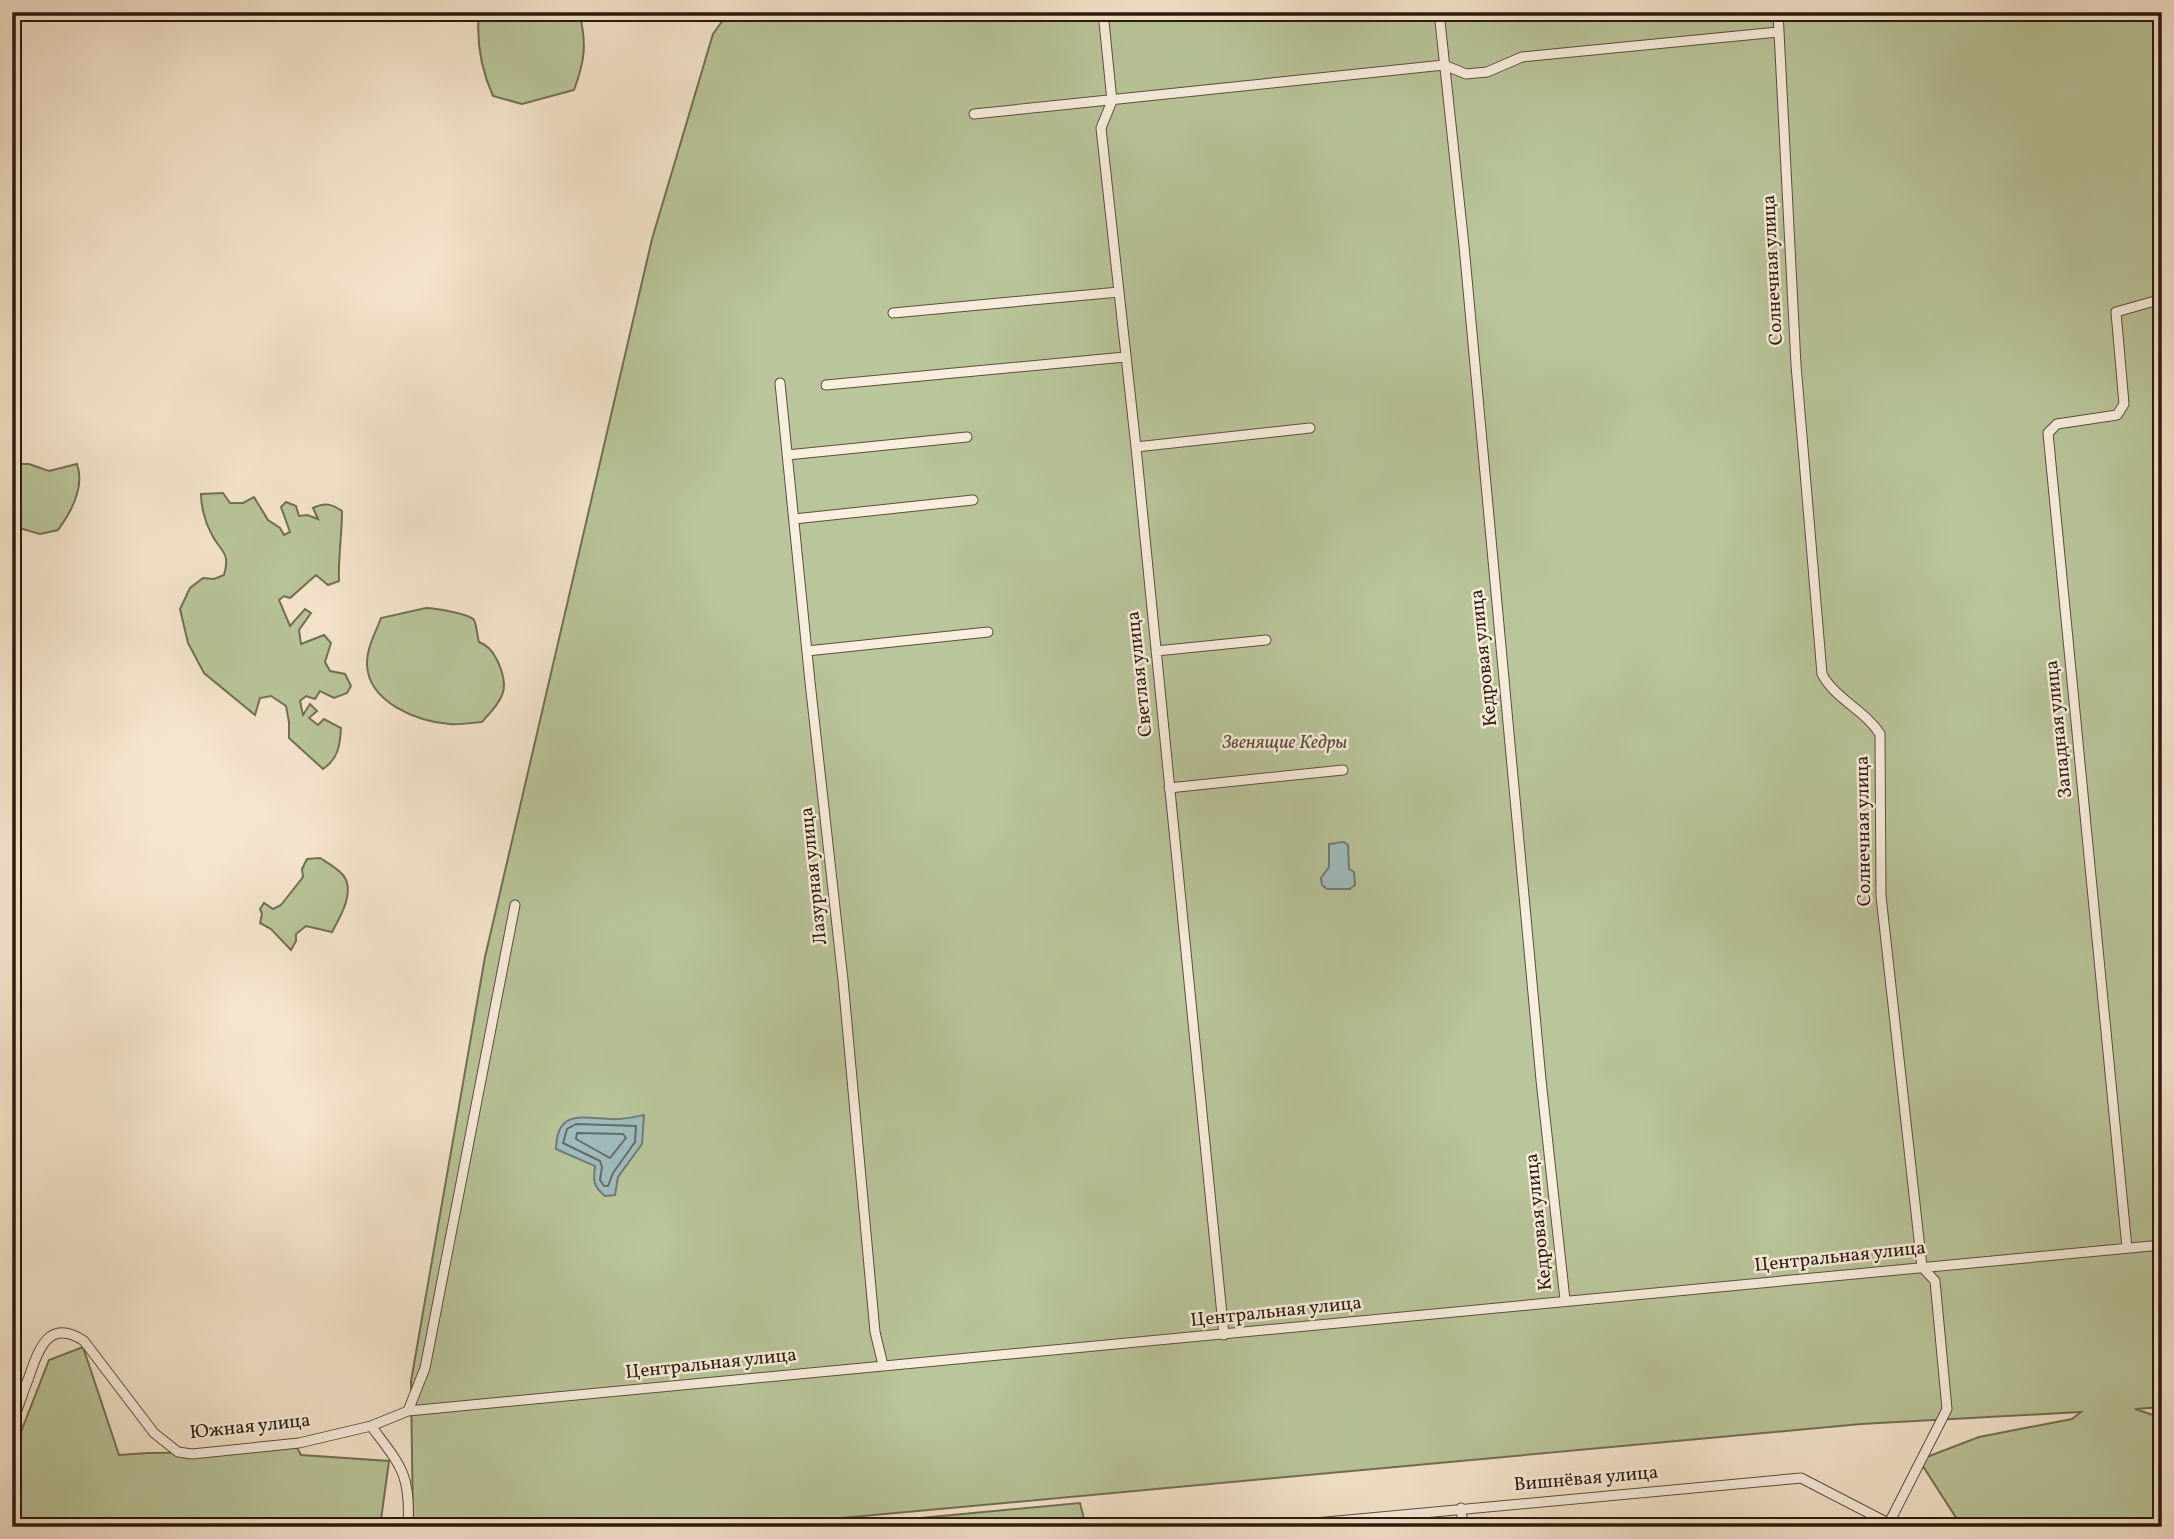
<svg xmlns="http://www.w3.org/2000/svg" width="2174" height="1539" font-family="Vollkorn,serif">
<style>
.green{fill:#b9c59a;stroke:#726f53;stroke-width:2}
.water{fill:#9fbdc0;stroke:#717b78;stroke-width:2}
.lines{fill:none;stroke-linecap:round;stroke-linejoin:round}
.shore{stroke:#656b66;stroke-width:2}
.minor-casing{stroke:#5e4c3c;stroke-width:11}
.minor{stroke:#f8eede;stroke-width:9}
.labels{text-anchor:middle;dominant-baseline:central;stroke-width:5;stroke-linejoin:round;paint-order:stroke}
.street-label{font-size:19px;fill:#2b190c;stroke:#f8eede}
.park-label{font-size:19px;font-style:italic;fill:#564d37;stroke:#f8eede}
</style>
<rect width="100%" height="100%" fill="#f5e5cd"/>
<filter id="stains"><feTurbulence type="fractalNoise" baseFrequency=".00286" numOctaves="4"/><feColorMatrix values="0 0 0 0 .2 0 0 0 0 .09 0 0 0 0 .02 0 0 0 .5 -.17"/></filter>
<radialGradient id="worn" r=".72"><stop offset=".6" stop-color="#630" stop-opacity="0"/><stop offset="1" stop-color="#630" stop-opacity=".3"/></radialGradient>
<!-- green -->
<path class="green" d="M 479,12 L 579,12 C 587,43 585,61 574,90 L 522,104 L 493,96 C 481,69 476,42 479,12 Z
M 729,12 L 2162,12 L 2162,1407 L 2135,1409 L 2162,1418 L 2162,1527 L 1962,1527 L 1919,1460 L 1979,1437 L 2072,1419 L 2081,1412 L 1861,1424 L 744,1527 L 413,1527 L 411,1381 L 485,957 L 652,239 L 713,34 Z
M 12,464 L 29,464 L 49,471 L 77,464 C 85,487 72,511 58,530 L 40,534 L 12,526 Z
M 223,493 L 230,503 L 243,503 L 254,497 L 268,520 L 280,528 L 284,535 L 290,532 L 281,507 L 286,502 L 296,506 L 299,516 L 307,515 L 318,519 L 313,508 C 325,502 332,504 342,511 C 342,535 338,558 339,581 L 328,585 L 316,575 L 290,598 L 284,596 L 279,600 L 290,626 L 305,609 L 311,613 L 299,630 L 301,644 L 324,635 L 331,643 L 325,662 L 330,671 L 345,674 L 351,686 L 347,693 L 334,698 L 320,691 L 315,699 L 306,696 L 300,701 L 303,715 L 310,704 L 317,711 L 309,718 L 318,725 L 324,719 L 341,728 C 340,746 338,759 323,769 L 289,738 L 289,722 L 286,706 L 271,696 L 260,698 L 255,715 L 204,673 L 188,643 L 180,609 L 190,588 L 203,578 L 214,579 L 224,575 C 231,551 220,552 211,533 C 205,522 201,506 201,494 Z
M 426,608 C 434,608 470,614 474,620 C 477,626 477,636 479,642 C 490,647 493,652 498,662 C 511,691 502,699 482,722 C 471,723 460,725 449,724 C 417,721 369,703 367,665 C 366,649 376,632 381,618 Z
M 320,858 C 328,863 337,868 343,875 C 356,891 340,917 332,932 L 306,926 L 296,934 L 296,941 L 291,950 L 271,929 L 260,923 L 262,914 L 260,909 L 264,903 L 273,909 L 281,905 L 303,877 L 302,869 L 307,859 Z
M 83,1347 L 119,1455 L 148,1453 L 228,1452 L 296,1446 L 301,1455 L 389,1461 L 380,1527 L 12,1527 L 12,1455 L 49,1360 Z
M 1080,1503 L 1086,1527 L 921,1527 L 921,1518 Z"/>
<!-- water -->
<path class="water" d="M 1344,842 L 1348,845 L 1349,869 L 1354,872 L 1355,885 L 1350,889 L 1327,889 L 1322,885 L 1321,878 L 1329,867 L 1329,844 Z
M 644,1115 L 642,1144 L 618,1177 L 615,1195 L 605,1196 C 593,1186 593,1181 595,1166 L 556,1149 C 557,1109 582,1118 612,1119 C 622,1120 634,1117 644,1115 Z"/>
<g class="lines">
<!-- shore -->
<path class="shore" d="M 576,1124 L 636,1126 L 635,1142 L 613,1173 L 608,1186 L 604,1186 L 600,1180 L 602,1167 L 600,1161 L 563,1143 L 567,1129 Z
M 577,1133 L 623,1134 L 626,1138 L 610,1158 L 576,1139 Z"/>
<!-- minor casing -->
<g class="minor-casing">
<path id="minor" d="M 1103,12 L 1112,101 L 1101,128 L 1136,447 L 1224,1335
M 1439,12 L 1464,246 L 1541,1080 L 1565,1300
M 1778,12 L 1796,365 L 1822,674 C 1835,699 1865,710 1880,734 L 1881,896 L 1922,1267 L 1935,1281 L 1947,1409 L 1887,1527
M 974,114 L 1444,65 L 1466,74 L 1487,72 L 1522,57 L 1778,32
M 893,313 L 1119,292
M 780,383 L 810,682 L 843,980 L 875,1332 L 883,1365
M 826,385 L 1125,357
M 1136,447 L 1310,428
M 787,455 L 967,437
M 794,519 L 973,500
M 807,651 L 988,632
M 1156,651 L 1266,640
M 1169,788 L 1343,770
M 2127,1248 L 2048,433 L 2057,424 L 2117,415 L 2124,404 L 2116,312 L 2162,299
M 408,1411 L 425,1368 L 515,905
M 12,1424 C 18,1408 23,1392 29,1377 C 39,1348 49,1318 84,1341 L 154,1433 L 178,1452 L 192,1454 L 299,1443 L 371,1426 L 408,1411 L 2162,1245
M 371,1426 C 401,1466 411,1474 408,1527
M 1461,1508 L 1463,1527
M 1272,1527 L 1801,1478 L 1888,1523 L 1890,1527"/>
</g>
<!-- minor -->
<use href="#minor" class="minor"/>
</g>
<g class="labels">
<!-- street labels -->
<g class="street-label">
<text transform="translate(1773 270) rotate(-93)">Солнечная улица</text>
<text transform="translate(1484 658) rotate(-96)">Кедровая улица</text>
<text transform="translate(1140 674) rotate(-96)">Светлая улица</text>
<text transform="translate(2059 729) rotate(-96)">Западная улица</text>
<text transform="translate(1864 831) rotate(-91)">Солнечная улица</text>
<text transform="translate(814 876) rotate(-96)">Лазурная улица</text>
<text transform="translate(1539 1222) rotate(-96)">Кедровая улица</text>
<text transform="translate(1840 1257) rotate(-6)">Центральная улица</text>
<text transform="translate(1276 1312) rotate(-6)">Центральная улица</text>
<text transform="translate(711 1364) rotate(-6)">Центральная улица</text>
<text transform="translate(250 1427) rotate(-6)">Южная улица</text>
<text transform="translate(1586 1479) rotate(-5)">Вишнёвая улица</text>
</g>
<!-- park labels -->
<g class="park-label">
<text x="1285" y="743">Звенящие Кедры</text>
</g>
</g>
<!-- margin -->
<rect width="2174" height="1539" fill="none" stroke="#f5e5cd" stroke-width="42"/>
<rect x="14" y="14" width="2146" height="1511" fill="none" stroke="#2b190c" stroke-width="3.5"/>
<rect x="21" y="21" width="2132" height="1497" fill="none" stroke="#2b190c" stroke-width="2"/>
<rect width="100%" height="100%" filter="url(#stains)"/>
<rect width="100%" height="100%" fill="url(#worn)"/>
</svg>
